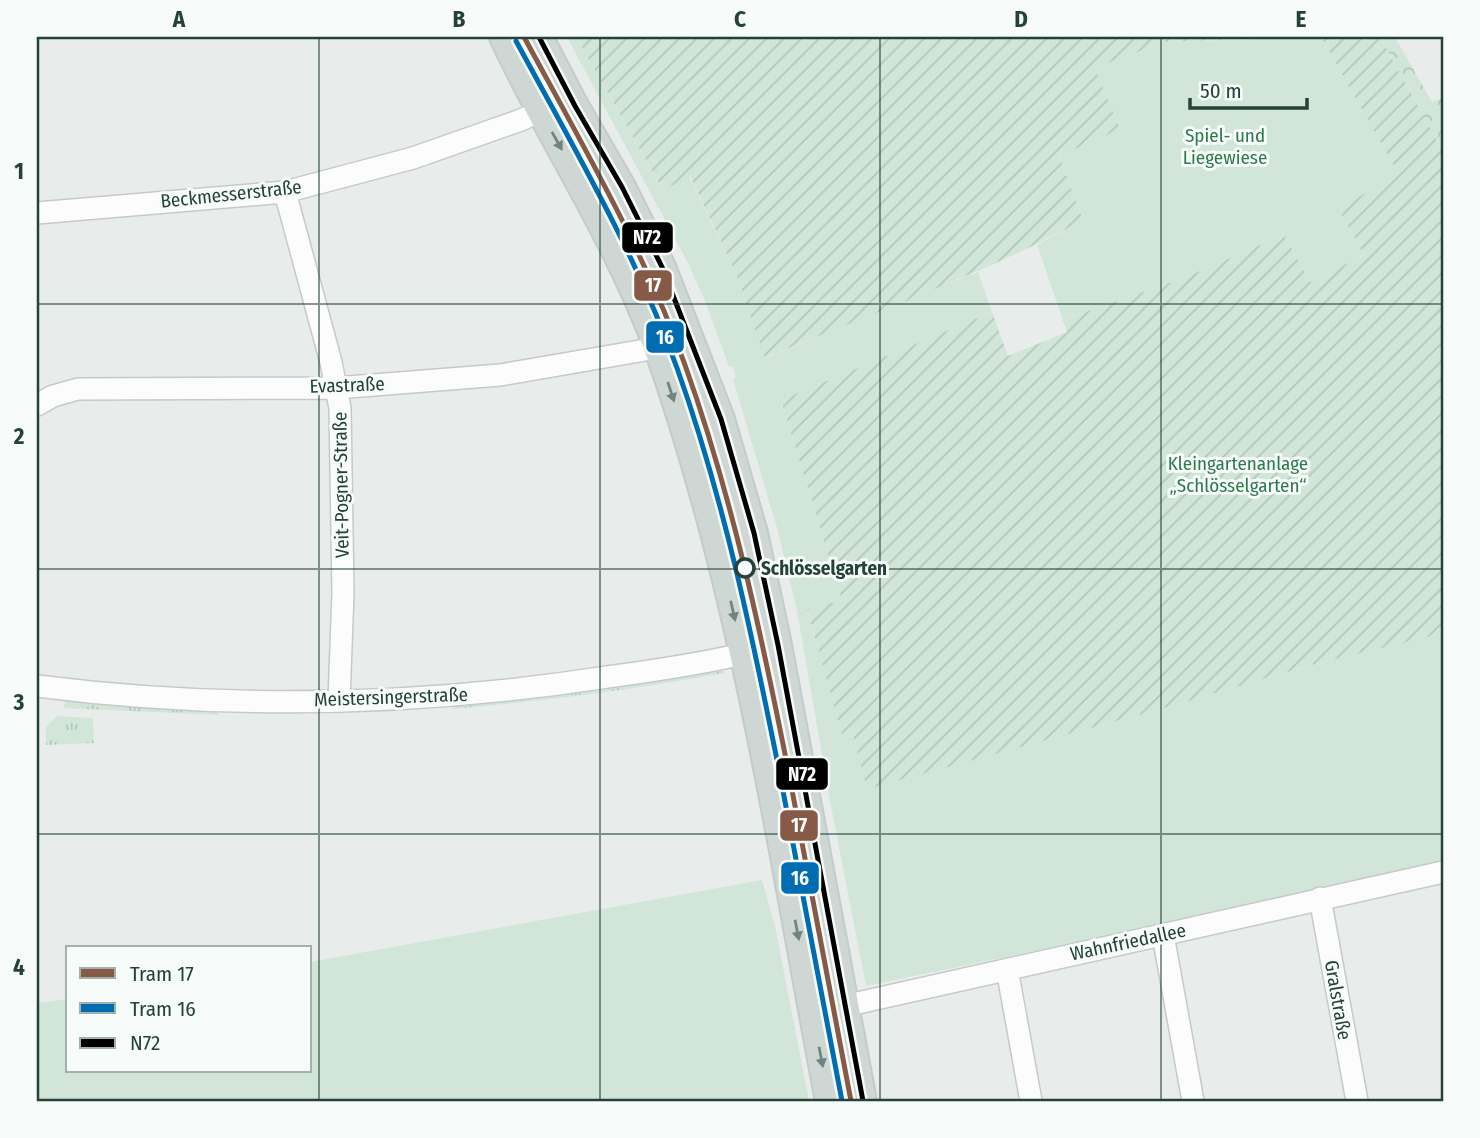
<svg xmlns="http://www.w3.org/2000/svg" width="1480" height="1138" font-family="'Fira Sans Condensed',sans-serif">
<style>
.grass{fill:url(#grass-tufts)}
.forest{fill:url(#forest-crowns)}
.park{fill:#d1e6d8}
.garden{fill:url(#garden-furrows)}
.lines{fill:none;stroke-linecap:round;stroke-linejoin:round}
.minor-casing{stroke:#c5cac8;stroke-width:24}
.major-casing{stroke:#c3ccc9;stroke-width:30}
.minor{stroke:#fcfcfc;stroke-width:21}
.major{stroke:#cfd7d5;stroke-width:26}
.bus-1-casing{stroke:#f7fbf9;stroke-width:10}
.bus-1{stroke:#000;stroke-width:5}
.tram-1-casing{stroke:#f7fbf9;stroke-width:10}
.tram-2-casing{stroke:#f7fbf9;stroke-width:10}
.tram-1{stroke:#865a46;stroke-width:5}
.tram-2{stroke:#006cb2;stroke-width:5}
.oneway{fill:#718580}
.grid{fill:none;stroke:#24423a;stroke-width:2;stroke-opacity:0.55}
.stop-dot{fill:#f7fbf9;stroke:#24423a;stroke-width:3.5}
.labels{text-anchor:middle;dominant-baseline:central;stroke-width:6;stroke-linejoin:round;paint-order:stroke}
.park-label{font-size:19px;fill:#2d7a4b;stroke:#f7fbf9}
.street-label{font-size:19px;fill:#24423a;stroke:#f7fbf9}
.stop-label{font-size:19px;font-weight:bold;fill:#24423a;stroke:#f7fbf9;text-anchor:start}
.line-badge{stroke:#f7fbf9;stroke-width:2.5}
.badge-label{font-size:19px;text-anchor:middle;font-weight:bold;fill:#fff}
.neatline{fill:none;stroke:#24423a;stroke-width:2.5}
.grid-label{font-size:23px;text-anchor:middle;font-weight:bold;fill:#24423a}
</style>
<defs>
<pattern id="grass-tufts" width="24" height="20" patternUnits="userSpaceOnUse" patternTransform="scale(1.75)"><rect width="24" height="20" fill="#d1e6d8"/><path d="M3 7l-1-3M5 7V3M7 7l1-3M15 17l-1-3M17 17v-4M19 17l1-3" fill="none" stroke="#b3c6ba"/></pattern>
<pattern id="forest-crowns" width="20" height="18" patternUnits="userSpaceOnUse" patternTransform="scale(1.75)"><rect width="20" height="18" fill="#d1e6d8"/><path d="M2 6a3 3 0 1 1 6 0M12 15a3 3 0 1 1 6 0" fill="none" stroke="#b3c6ba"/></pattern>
<pattern id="garden-furrows" width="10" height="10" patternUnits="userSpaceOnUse" patternTransform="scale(1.75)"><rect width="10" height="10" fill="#d1e6d8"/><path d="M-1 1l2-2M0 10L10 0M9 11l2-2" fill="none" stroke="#b3c6ba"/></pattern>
</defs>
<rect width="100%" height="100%" fill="#e8edeb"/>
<!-- grass -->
<path class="grass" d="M 507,37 L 532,37 L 568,106 L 548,118 Z
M 573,115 L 627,212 L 725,454 L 698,462 L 553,125 Z
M 721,665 L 723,673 C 633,690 543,701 452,709 L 457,704 C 545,696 636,691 721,665 Z
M 779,680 L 837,989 L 814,993 L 755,685 Z
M 65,700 L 142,708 L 215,710 L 219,715 L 64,708 Z
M 57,716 L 93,718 L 94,743 L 46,745 L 46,727 Z"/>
<!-- forest -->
<path class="forest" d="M 1380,37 L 1395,37 L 1432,102 L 1443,98 L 1443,152 Z"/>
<!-- park -->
<path class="park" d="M 567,37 L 576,37 L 662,189 L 689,176 L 735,271 L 766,358 L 871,314 L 978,272 L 992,312 L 781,400 L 842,600 L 807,611 L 842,733 L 852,732 L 867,788 L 1164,708 L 1315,664 L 1443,632 L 1443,866 L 866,986 L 831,806 L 797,611 L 777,528 L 733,379 L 736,377 L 733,367 L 729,367 L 705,301 L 688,263 Z
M 1321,37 L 1400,175 L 1339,208 L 1364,255 L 1310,282 L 1284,235 L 1186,277 L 1063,320 L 1037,245 L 1083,220 L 1059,156 L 1095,68 L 1164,42 Z
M 762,880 L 775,926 L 809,1101 L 37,1101 L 37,1003 L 68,999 L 68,1070 L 310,1070 L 310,962 Z"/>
<!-- garden -->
<path class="garden" d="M 576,37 L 1303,37 L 1164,42 L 1095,68 L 1120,129 L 1059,156 L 1083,220 C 982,275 872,313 765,358 L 735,271 L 690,176 L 663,190 Z
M 1321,37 L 1380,37 L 1443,152 L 1443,633 L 1315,664 L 1164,708 L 867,789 L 852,732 L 842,734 L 807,610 L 842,600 L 781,400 L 992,312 L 1008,356 L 1067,332 L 1063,320 L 1186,277 L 1284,235 L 1310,282 L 1364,255 L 1338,208 L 1399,175 Z"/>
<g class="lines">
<!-- minor casing -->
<g class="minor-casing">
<path id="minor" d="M 285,192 L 331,362 L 340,408 L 343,593 L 339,700
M 37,213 L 285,192 L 413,158 L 521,120 L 540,111
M 37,405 L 53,396 L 78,389 L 336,388 L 500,375 L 657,348
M 37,686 C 226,710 419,706 607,677 C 653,671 698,664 743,654
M 1320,898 L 1357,1101
M 1163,935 L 1193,1101
M 1007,969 L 1031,1101
M 813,1013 L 1443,872"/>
</g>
<!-- major casing -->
<g class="major-casing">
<path id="major" d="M 503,37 C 552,142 618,239 658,349 C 744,592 781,849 829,1101
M 539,37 L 575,106 L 622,187 L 662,267 L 721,419 L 754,533 L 778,645 L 863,1101"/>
</g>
<!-- minor -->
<use href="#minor" class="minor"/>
<!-- major -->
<use href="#major" class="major"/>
<!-- bus-1 casing -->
<g class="bus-1-casing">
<path id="bus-1" d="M 539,37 L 575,106 L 622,187 L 662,267 L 721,419 L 754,533 L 778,645 L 863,1101"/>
</g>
<!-- bus-1 -->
<use href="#bus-1" class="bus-1"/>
<!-- tram-1 casing -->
<g class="tram-1-casing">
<path id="tram-1" d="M 524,37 C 582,144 644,250 685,365 C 732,496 761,633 788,769 C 809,880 830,990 851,1101"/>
</g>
<!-- tram-2 casing -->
<g class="tram-2-casing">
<path id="tram-2" d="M 516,41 C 574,148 636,254 677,368 C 724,499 752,635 779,770 C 801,881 822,991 842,1101"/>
</g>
<!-- tram-1 -->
<use href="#tram-1" class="tram-1"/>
<!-- tram-2 -->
<use href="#tram-2" class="tram-2"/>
</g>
<!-- one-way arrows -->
<defs><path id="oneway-solid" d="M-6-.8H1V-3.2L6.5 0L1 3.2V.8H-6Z" transform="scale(1.75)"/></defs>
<g class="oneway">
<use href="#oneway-solid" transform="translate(557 141) rotate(61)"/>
<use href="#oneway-solid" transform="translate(671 392) rotate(72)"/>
<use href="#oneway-solid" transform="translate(733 611) rotate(77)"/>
<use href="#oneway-solid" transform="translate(797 930) rotate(79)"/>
<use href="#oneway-solid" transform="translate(821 1057) rotate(79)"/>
</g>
<!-- grid -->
<path class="grid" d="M 319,37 L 319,1101M 600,37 L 600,1101M 880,37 L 880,1101M 1161,37 L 1161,1101M 37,304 L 1443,304M 37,569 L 1443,569M 37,834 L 1443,834"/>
<!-- markers -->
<circle class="stop-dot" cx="745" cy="568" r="9"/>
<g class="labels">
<!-- park labels -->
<g class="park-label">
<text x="1225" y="135">Spiel- und<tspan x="1225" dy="22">Liegewiese</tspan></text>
<text x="1238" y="463">Kleingartenanlage<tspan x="1238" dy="22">„Schlösselgarten“</tspan></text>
</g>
<!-- street labels -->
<g class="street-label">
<text transform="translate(231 194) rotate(-6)">Beckmesserstraße</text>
<text transform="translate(347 385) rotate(-2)">Evastraße</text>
<text transform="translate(341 485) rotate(-91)">Veit-Pogner-Straße</text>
<text transform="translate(391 697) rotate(-2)">Meistersingerstraße</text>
<text transform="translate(1128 942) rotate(-12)">Wahnfriedallee</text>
<text transform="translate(1338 1000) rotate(80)">Gralstraße</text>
</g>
<!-- stop labels -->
<g class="stop-label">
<text x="761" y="568">Schlösselgarten</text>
</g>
</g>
<g class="line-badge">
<rect x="621" y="221" width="53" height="33" rx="7" fill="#000"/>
<rect x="633" y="269" width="40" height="33" rx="7" fill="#865a46"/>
<rect x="645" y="320" width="40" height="34" rx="7" fill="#006cb2"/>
<rect x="775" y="757" width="54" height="34" rx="7" fill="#000"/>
<rect x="779" y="809" width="40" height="33" rx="7" fill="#865a46"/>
<rect x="780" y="861" width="40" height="34" rx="7" fill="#006cb2"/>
</g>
<g class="badge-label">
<text x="647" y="244">N72</text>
<text x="653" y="292">17</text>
<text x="665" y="344">16</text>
<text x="802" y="781">N72</text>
<text x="799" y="832">17</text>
<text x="800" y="885">16</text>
</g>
<!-- border -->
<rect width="1480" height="1138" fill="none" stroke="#f7fbf9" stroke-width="77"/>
<!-- legend -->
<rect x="66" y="946" width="245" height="126" fill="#f7fbf9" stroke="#a3b1ad" stroke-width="2"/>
<rect x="80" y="968" width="35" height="10" fill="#865a46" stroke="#a3b1ad" stroke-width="2"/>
<text x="130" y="981" font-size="21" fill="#24423a">Tram 17</text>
<rect x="80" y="1003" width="35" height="10" fill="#006cb2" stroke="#a3b1ad" stroke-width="2"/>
<text x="130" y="1016" font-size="21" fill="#24423a">Tram 16</text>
<rect x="80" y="1038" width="35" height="10" fill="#000000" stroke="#a3b1ad" stroke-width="2"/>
<text x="130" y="1050" font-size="21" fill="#24423a">N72</text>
<!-- scale -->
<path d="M1190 98v10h117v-10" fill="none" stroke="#24423a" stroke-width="3.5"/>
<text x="1200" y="98" font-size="21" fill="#24423a" stroke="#f7fbf9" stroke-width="5" paint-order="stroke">50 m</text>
<rect x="38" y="38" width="1404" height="1062" class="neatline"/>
<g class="grid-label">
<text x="179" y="27">A</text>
<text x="459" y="27">B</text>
<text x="740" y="27">C</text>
<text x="1021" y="27">D</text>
<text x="1301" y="27">E</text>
<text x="19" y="179">1</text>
<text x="19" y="444">2</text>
<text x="19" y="710">3</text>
<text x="19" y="975">4</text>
</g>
</svg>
